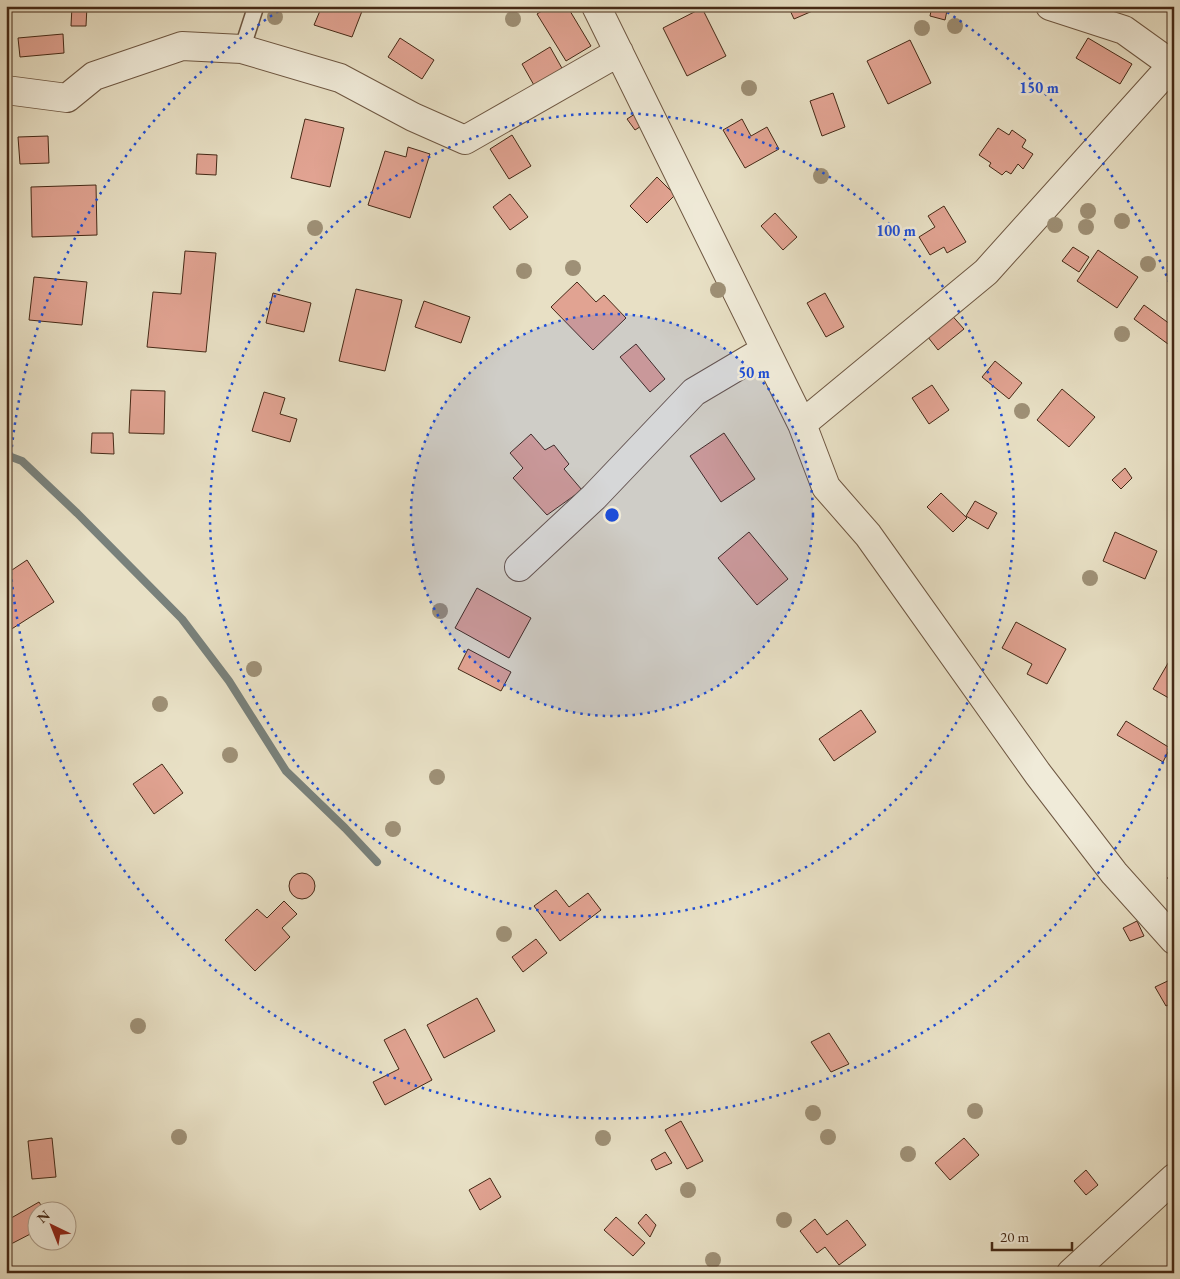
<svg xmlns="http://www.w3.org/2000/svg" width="1180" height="1279" font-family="'EB Garamond',serif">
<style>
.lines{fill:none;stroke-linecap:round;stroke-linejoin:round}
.stream{stroke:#79817b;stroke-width:8}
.building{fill:#e1a392;stroke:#452916}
.service-casing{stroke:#6e5742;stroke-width:18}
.minor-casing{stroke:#6e5742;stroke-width:30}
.service{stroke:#f0ebd9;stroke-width:15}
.minor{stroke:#f0ebd9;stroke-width:28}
.tree{fill:#9e9076}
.ring{fill:none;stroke:#1d4ed8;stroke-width:2.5;stroke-dasharray:2.5 5}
.centre{fill:#1d4ed8;stroke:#f0ebd9;stroke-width:2.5}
.ring-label{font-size:15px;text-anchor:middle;font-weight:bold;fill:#1d4ed8;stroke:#f0ebd9;stroke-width:5;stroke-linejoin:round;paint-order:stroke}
</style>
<rect width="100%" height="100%" fill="#e8e0c5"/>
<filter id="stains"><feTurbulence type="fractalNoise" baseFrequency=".004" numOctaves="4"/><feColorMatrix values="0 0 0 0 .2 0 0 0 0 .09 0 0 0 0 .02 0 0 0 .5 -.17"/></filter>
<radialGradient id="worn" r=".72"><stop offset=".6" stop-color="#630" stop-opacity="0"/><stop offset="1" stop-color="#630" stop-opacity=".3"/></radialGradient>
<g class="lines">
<!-- stream -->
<path class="stream" d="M 6,455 L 22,461 L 77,513 L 182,619 L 229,681 L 286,771 L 345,828 L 377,862"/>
</g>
<!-- building -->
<path class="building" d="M 72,6 L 87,6 L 86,26 L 71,26 Z
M 322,6 L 364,6 L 352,37 L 314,25 Z
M 550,6 L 567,6 L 591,46 L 566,61 L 537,14 Z
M 788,6 L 824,6 L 794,19 Z
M 932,6 L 948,6 L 945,20 L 930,16 Z
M 702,8 L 726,56 L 687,76 L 663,28 Z
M 63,34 L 64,53 L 20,57 L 18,38 Z
M 400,38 L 434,60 L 422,79 L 388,57 Z
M 1088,38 L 1132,64 L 1120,84 L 1076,58 Z
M 910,40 L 931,83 L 888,104 L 867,61 Z
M 550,47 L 563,70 L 535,87 L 522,64 Z
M 833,93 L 845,127 L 822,136 L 810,101 Z
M 638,112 L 646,123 L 635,130 L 627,119 Z
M 305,119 L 344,128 L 330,187 L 291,178 Z
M 742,119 L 751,136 L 767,127 L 779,149 L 745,168 L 723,130 Z
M 998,128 L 1009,135 L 1012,130 L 1026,140 L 1022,147 L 1033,154 L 1023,169 L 1018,164 L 1011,174 L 1006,171 L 1002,175 L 989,166 L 991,163 L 979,155 Z
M 512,135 L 531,166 L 509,179 L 490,149 Z
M 48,136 L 49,163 L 20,164 L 18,137 Z
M 408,147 L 430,154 L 410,218 L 368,205 L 385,151 L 406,157 Z
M 197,154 L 217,155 L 216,175 L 196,174 Z
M 657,177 L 675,195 L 647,223 L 630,206 Z
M 96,185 L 97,235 L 32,237 L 31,187 Z
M 510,194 L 528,217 L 510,230 L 493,207 Z
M 944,206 L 966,242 L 947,253 L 944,247 L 930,255 L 919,237 L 935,227 L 928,216 Z
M 775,213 L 797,237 L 783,250 L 761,226 Z
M 1073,247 L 1089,257 L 1079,272 L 1062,261 Z
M 1098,250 L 1138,277 L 1117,308 L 1077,281 Z
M 185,251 L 216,253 L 206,352 L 147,347 L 153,292 L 181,294 Z
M 34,277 L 87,282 L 82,325 L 29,320 Z
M 577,282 L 596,302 L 604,295 L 626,318 L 593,350 L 551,307 Z
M 356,289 L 402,300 L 385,371 L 339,361 Z
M 273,293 L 311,303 L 304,332 L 266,323 Z
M 825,293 L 844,327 L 826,337 L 807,303 Z
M 424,301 L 470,317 L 461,343 L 415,327 Z
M 1144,305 L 1174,327 L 1174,336 L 1168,344 L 1134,319 Z
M 948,311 L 964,329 L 938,350 L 924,332 Z
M 636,344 L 665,379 L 650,392 L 620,357 Z
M 995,361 L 1022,383 L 1009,399 L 982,377 Z
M 932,385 L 949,410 L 929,424 L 912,398 Z
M 1062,389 L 1095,417 L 1069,447 L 1037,420 Z
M 131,390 L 165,391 L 164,434 L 129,433 Z
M 264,392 L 285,398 L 280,414 L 297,419 L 290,442 L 252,431 Z
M 92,433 L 113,433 L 114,454 L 91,453 Z
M 724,433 L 755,479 L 721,502 L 690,456 Z
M 531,434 L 545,450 L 554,445 L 569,464 L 564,469 L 582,490 L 547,515 L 513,478 L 523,468 L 510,453 Z
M 1125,468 L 1132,478 L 1121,489 L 1112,480 Z
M 941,493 L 967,518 L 953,532 L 927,507 Z
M 975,501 L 997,513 L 988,529 L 966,516 Z
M 749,532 L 788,579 L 757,605 L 718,558 Z
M 1115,532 L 1157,551 L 1145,579 L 1103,561 Z
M 27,560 L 54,602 L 10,630 L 6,625 L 6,574 Z
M 477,588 L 531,618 L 509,658 L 455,628 Z
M 1016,622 L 1066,649 L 1047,684 L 1027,674 L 1032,664 L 1002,648 Z
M 468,649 L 511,672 L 501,691 L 458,669 Z
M 1171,658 L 1174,660 L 1174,701 L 1153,689 Z
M 861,710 L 876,732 L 834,761 L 819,739 Z
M 1126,721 L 1170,748 L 1163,762 L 1117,735 Z
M 162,764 L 183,793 L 154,814 L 133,784 Z
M 1174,872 L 1174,885 L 1167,878 Z
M289 886a13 13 0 1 1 26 0a13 13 0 1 1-26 0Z
M 556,890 L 569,907 L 588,893 L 601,910 L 560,941 L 534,906 Z
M 284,901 L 297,914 L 282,928 L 290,937 L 255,971 L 225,940 L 257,909 L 267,918 Z
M 1137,921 L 1144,936 L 1130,941 L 1123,928 Z
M 536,939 L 547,953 L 523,972 L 512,957 Z
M 1174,978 L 1174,1002 L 1166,1006 L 1155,987 Z
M 477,998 L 495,1031 L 444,1058 L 427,1025 Z
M 405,1029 L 432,1080 L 385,1105 L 373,1082 L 399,1069 L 384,1040 Z
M 829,1033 L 849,1064 L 831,1072 L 811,1042 Z
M 681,1121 L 703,1161 L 687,1169 L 665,1130 Z
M 52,1138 L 56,1177 L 32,1179 L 28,1141 Z
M 964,1138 L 979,1155 L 950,1180 L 935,1163 Z
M 665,1152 L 672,1163 L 656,1170 L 651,1160 Z
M 1086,1170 L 1098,1185 L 1086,1195 L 1074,1181 Z
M 490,1178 L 501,1197 L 480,1210 L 469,1190 Z
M 39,1202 L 45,1212 L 38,1212 L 38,1230 L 11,1244 L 6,1235 L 6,1221 Z
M 646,1214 L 656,1225 L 650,1237 L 638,1223 Z
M 616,1217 L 645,1243 L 633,1256 L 604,1230 Z
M 815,1219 L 827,1235 L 847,1220 L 866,1245 L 839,1265 L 825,1247 L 817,1253 L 800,1231 Z"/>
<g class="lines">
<!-- service casing -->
<g class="service-casing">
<path id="service" d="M 242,49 L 256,6"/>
</g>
<!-- minor casing -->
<g class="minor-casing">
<path id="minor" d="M 596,6 L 802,424 L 826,487 L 868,535 L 1038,774 L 1114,873 L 1174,940
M 1050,6 L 1124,30 L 1174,66
M 6,90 L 67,98 L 94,76 L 182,46 L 242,49 L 340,78 L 413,117 L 465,140 L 619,52
M 802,424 L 986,272 L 1174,63
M 519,567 L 594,497 L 694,392 L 765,350
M 1071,1273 L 1174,1178"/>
</g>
<!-- service -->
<use href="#service" class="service"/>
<!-- minor -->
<use href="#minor" class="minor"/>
</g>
<!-- trees -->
<g class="tree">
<circle cx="275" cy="17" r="8"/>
<circle cx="513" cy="19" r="8"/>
<circle cx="955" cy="26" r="8"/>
<circle cx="922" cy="28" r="8"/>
<circle cx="749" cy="88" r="8"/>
<circle cx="821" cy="176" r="8"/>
<circle cx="1088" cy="211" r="8"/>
<circle cx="1122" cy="221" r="8"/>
<circle cx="1055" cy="225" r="8"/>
<circle cx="1086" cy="227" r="8"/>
<circle cx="315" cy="228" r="8"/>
<circle cx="1148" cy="264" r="8"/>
<circle cx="573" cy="268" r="8"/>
<circle cx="524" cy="271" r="8"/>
<circle cx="718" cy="290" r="8"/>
<circle cx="1122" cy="334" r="8"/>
<circle cx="1022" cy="411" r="8"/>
<circle cx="1090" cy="578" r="8"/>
<circle cx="440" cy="611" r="8"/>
<circle cx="254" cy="669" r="8"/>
<circle cx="160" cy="704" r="8"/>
<circle cx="230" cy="755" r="8"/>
<circle cx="437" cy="777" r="8"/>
<circle cx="393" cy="829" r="8"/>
<circle cx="504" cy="934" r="8"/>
<circle cx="138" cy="1026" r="8"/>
<circle cx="975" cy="1111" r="8"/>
<circle cx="813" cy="1113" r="8"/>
<circle cx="179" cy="1137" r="8"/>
<circle cx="828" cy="1137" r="8"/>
<circle cx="603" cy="1138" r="8"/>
<circle cx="908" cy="1154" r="8"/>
<circle cx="688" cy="1190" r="8"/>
<circle cx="784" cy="1220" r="8"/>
<circle cx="713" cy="1260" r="8"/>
</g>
<!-- distance rings -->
<circle cx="612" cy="515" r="201" fill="#1d4ed8" fill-opacity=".12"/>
<g class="ring">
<circle cx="612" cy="515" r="201"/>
<circle cx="612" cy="515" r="402"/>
<path d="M1172 741A604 604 0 1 1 283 8M941 8A604 604 0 0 1 1172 289"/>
</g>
<circle cx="612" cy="515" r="8" class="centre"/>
<g class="ring-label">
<text x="1039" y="93">150 m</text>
<text x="896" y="236">100 m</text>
<text x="754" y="378">50 m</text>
</g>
<!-- margin -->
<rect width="1180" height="1279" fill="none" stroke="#e8e0c5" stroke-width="25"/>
<rect x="8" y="8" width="1165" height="1264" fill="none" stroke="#452916" stroke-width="2.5"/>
<rect x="12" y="12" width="1155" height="1254" fill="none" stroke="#452916"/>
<!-- north arrow -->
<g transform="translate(52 1226) rotate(317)"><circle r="24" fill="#f0ebd9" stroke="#ac9d8b"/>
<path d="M0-4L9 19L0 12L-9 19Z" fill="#8f2418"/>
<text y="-8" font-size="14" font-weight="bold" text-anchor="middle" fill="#452916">N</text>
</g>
<!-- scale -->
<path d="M992 1242v8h80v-8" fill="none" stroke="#452916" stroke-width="2.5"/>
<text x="1000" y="1242" font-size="15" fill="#452916" stroke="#f0ebd9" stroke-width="4" paint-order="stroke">20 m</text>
<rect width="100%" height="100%" filter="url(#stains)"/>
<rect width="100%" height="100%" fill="url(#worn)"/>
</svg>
